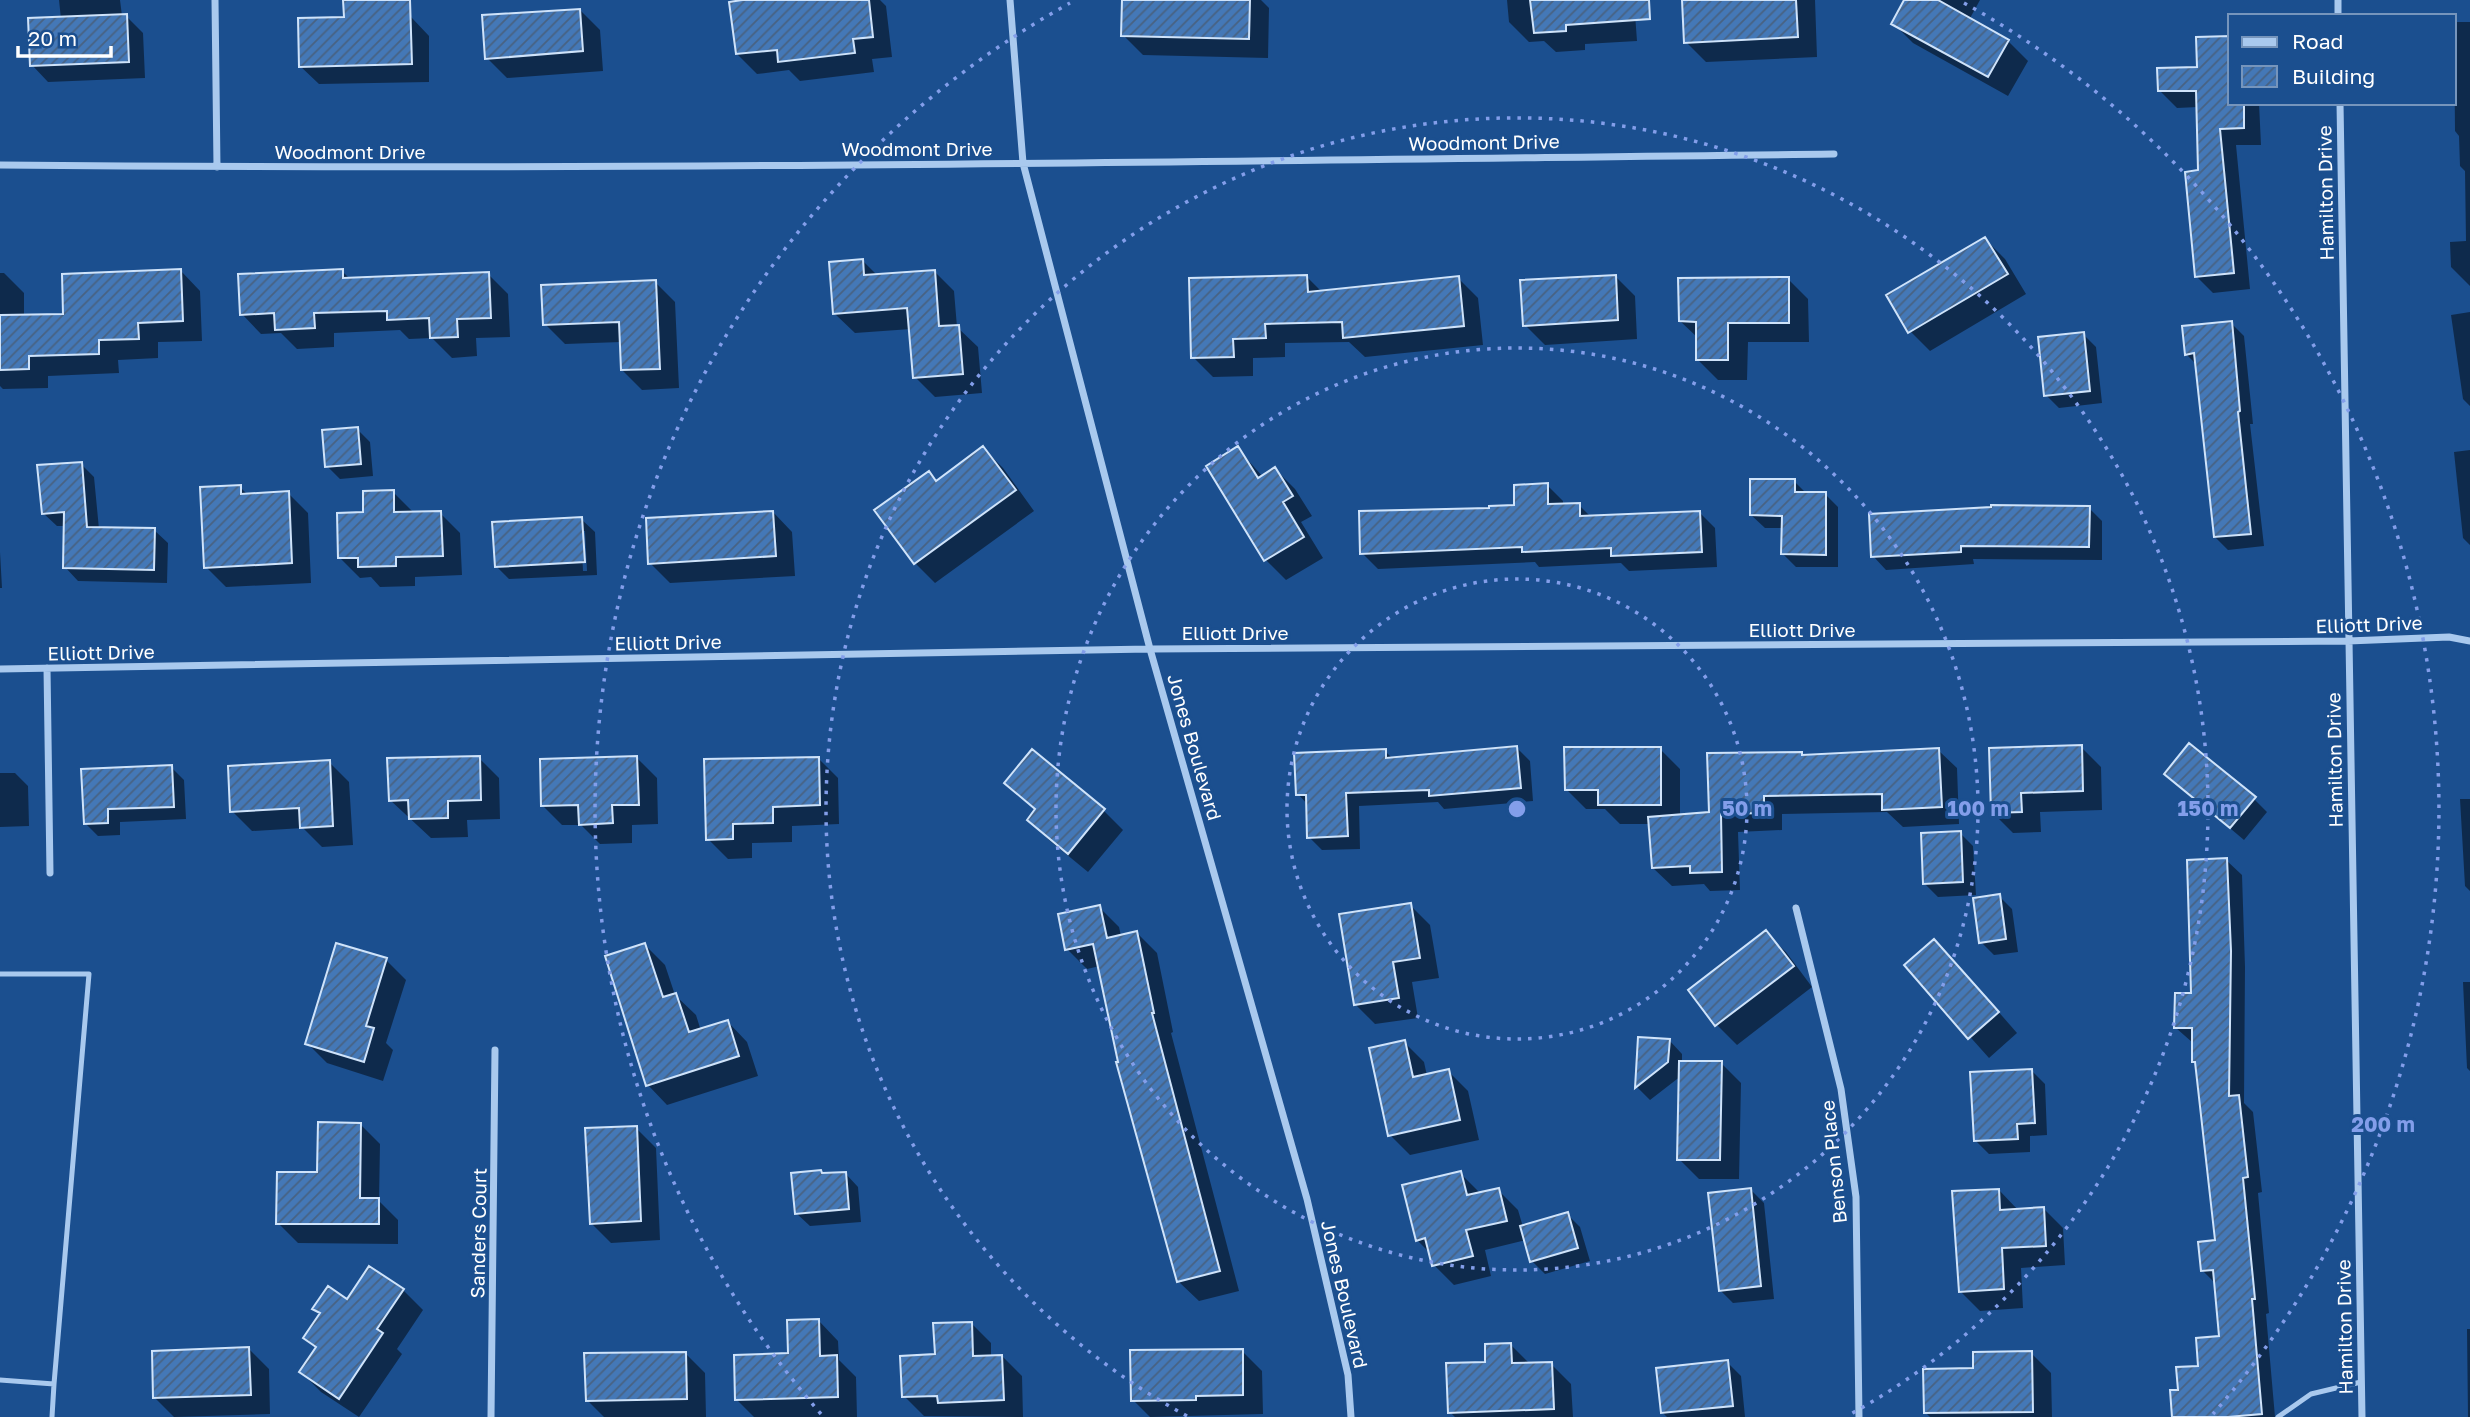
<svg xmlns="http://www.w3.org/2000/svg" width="2470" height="1417" font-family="'Golos Text',sans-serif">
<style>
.shadow{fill:#0007;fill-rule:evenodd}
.building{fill:url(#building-hatch);stroke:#cfe3fa;stroke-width:2}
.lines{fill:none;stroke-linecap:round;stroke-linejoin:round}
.service{stroke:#a9c9ee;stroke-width:5}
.minor{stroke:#a9c9ee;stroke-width:7}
.ring{fill:none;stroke:#839eea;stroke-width:3.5;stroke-dasharray:3.5 7}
.labels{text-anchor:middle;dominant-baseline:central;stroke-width:6;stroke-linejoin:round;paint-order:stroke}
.street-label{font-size:19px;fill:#fff;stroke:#1b4f8f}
.centre{fill:#839eea;stroke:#1b4f8f;stroke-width:3.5}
.ring-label{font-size:21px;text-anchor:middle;font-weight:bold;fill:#839eea;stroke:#1b4f8f;stroke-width:6;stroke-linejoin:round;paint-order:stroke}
</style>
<defs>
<pattern id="building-hatch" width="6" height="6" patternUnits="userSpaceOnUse" patternTransform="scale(1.75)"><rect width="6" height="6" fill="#4478b7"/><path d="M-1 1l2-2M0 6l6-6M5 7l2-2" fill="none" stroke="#486282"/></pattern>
</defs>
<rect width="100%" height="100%" fill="#1b4f8f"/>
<!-- shadow -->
<path class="shadow" d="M 59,0 L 120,0 L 122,16 L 126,16 L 143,33 L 145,78 L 48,82 L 32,65 L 61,19 Z
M 344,0 L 395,0 L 429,36 L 429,82 L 319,84 L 300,66 L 346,19 Z
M 757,0 L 880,0 L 886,6 L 892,57 L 872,59 L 874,72 L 800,81 L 789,70 L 757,74 L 737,54 Z
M 1123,0 L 1261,0 L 1269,8 L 1268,58 L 1143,55 L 1123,35 Z
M 1507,0 L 1634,0 L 1637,41 L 1585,44 L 1585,50 L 1556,52 L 1544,41 L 1529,42 L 1509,22 Z
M 1684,0 L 1815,0 L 1817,57 L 1706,62 L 1686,42 Z
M 1906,0 L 1980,0 L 1969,20 L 2008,41 L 2028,61 L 2008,96 L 1913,43 L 1893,23 Z
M 580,10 L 600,30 L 603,71 L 507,78 L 487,58 Z
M 2454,22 L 2470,22 L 2470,286 L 2451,267 L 2450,242 L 2466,241 L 2465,171 L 2460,166 L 2459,136 L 2455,131 Z
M 2230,38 L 2230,103 L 2259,103 L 2261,145 L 2236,145 L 2250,289 L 2213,293 L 2196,276 L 2200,172 L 2198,107 L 2177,108 L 2160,91 L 2199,69 L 2198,39 Z
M 1985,239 L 2005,259 L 2026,294 L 1930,351 L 1910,331 Z
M 863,261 L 878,276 L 934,271 L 954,291 L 957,327 L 978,347 L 982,393 L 935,397 L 915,377 L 911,329 L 855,333 L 835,314 Z
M 181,271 L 200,291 L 202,341 L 158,342 L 158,358 L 118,360 L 119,373 L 48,376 L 48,388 L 3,389 L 0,386 L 0,273 L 4,273 L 24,293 L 24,316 L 65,315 Z
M 342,271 L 351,280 L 488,274 L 508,294 L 510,337 L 476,338 L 477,356 L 452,358 L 432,338 L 409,339 L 400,330 L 334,333 L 334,347 L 297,349 L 281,333 L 261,334 L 242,314 Z
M 1615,276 L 1635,296 L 1637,339 L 1545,345 L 1525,325 Z
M 1307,277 L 1322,292 L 1458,278 L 1478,298 L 1483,345 L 1365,357 L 1349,342 L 1285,343 L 1285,357 L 1253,358 L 1253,376 L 1213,377 L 1193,357 Z
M 1788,279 L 1808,299 L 1809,342 L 1748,342 L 1747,380 L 1718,380 L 1698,360 L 1698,338 L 1680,321 Z
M 655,282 L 675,302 L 679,388 L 642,390 L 622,370 L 621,342 L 565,344 L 545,324 Z
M 2470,312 L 2470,406 L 2463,399 L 2451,315 Z
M 2231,323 L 2244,336 L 2253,424 L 2250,424 L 2264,546 L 2228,550 L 2215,537 L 2197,365 L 2186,354 Z
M 2083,334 L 2096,347 L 2102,403 L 2059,408 L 2046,395 Z
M 357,429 L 370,442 L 373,476 L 340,479 L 327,466 Z
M 983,448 L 1003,468 L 1034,511 L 935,583 L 915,563 L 929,473 L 937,482 Z
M 1238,449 L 1263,477 L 1275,469 L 1295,489 L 1312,516 L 1301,522 L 1323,558 L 1286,580 L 1266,560 L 1208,466 Z
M 2470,450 L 2470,545 L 2463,538 L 2454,452 Z
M 81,464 L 94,477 L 99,529 L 154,530 L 168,543 L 167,583 L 78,581 L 65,567 L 66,526 L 57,526 L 43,513 Z
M 1794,481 L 1807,494 L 1825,494 L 1838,507 L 1838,567 L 1796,567 L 1783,554 L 1783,528 L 1765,528 L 1751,515 Z
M 1547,485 L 1563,501 L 1563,506 L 1579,505 L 1592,518 L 1699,512 L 1715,528 L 1717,567 L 1629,571 L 1621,563 L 1539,567 L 1535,562 L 1378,569 L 1362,553 L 1491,510 L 1516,506 Z
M 240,487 L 249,496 L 288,493 L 308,513 L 311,583 L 226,587 L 206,567 Z
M 393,492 L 413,512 L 440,513 L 460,533 L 462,575 L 415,577 L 415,586 L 380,587 L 371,577 L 360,578 L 340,558 Z
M 2089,508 L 2102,521 L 2102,560 L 1973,559 L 1974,564 L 1886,570 L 1873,556 Z
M 773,512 L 792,532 L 795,576 L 670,583 L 650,563 Z
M 581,519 L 595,532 L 597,575 L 509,579 L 496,566 ZM 581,531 L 585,531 L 587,571 L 583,571 Z
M 0,552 L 2,588 L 0,588 Z
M 2081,747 L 2101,767 L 2102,810 L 2040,812 L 2041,832 L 2013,833 L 1993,813 Z
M 1517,748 L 1530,761 L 1533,801 L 1444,809 L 1438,802 L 1359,806 L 1360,849 L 1322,850 L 1309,837 L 1308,805 L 1298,794 L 1385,751 L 1393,759 Z
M 1660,749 L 1680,769 L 1680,816 L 1711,814 L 1801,754 L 1804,757 L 1938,750 L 1957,768 L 1959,824 L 1903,827 L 1887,812 L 1782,814 L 1782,830 L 1738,832 L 1740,890 L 1710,891 L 1704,884 L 1672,886 L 1653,868 L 1650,824 L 1620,824 L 1605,809 L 1586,809 L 1566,789 Z
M 479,758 L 499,778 L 500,819 L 467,820 L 468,837 L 431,838 L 390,800 Z
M 637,758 L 657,778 L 658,824 L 632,825 L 632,843 L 600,844 L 581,825 L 562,825 L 542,805 Z
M 818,758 L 838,778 L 839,824 L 792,826 L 792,842 L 752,843 L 752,858 L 728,859 L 708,839 Z
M 329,762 L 349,782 L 353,845 L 322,847 L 303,828 L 252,831 L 232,811 Z
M 171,767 L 184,780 L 186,819 L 120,822 L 120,835 L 98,836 L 85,823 Z
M 0,773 L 15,773 L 28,786 L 29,826 L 0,827 Z
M 2166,774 L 2254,799 L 2267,812 L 2244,840 Z
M 1006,783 L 1103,810 L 1123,830 L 1088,872 L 1049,840 L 1029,820 L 1036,811 Z
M 2460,799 L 2470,799 L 2470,891 L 2465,886 Z
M 1960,833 L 1973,846 L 1976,895 L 1938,897 L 1925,884 Z
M 2226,860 L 2242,875 L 2245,967 L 2244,1103 L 2253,1112 L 2262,1192 L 2258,1193 L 2269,1313 L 2266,1314 L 2275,1417 L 2174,1417 L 2180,1391 L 2200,1367 L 2221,1337 L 2216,1284 L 2202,1270 L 2217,1241 L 2198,1066 L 2193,1062 L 2193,1043 L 2176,1028 L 2193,995 Z
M 1999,896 L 2012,909 L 2018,952 L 1994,955 L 1981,942 Z
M 1410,905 L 1430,925 L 1439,978 L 1412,982 L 1418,1018 L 1375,1024 L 1355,1004 Z
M 1099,907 L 1119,927 L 1121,936 L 1137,933 L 1157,953 L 1173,1032 L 1171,1033 L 1239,1291 L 1199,1301 L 1179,1282 L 1118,1064 L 1100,966 L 1087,969 L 1067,949 Z
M 1766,933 L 1786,952 L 1812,987 L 1737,1045 L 1717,1025 L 1690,991 Z
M 645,945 L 665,965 L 675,995 L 696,1015 L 701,1031 L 728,1022 L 747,1042 L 758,1076 L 667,1105 L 648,1085 Z
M 386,960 L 406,980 L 386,1043 L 393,1050 L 383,1081 L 327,1063 L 307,1043 Z
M 1954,961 L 2017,1033 L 1989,1058 L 1906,965 Z
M 2463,982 L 2470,982 L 2470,1071 L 2467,1068 Z
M 1640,1039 L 1669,1040 L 1682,1054 L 1682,1062 L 1721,1063 L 1741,1083 L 1739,1179 L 1699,1179 L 1679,1159 L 1681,1076 L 1650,1100 L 1637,1087 Z
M 1404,1042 L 1424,1062 L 1427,1076 L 1448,1071 L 1468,1091 L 1479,1140 L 1410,1155 L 1390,1135 Z
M 2032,1071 L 2045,1084 L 2047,1135 L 2030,1136 L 2030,1152 L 1989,1154 L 1975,1140 Z
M 360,1124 L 380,1144 L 379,1201 L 398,1220 L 398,1244 L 298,1243 L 278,1223 Z
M 636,1128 L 656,1148 L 660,1240 L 611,1243 L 591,1223 Z
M 821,1171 L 824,1175 L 845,1173 L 858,1187 L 861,1222 L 810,1226 L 796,1213 Z
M 1460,1173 L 1481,1194 L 1498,1190 L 1518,1210 L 1523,1227 L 1567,1214 L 1580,1227 L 1590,1261 L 1545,1274 L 1532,1261 L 1526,1240 L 1485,1250 L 1491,1276 L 1454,1285 L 1434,1265 L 1431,1254 L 1417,1240 Z
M 1751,1190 L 1764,1203 L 1774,1299 L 1733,1303 L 1720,1290 Z
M 1999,1190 L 2018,1210 L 2043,1208 L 2063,1228 L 2065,1265 L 2021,1268 L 2023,1308 L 1980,1311 L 1960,1291 Z
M 403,1290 L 423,1310 L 397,1349 L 402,1354 L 359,1417 L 321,1392 L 301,1372 L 317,1349 L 306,1337 L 321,1315 L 314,1308 Z
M 819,1321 L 838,1341 L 839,1360 L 856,1377 L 857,1417 L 754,1417 L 737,1400 L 790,1355 Z
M 971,1323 L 991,1343 L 991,1357 L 1002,1356 L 1022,1376 L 1023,1417 L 924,1416 L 904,1396 L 936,1356 Z
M 2467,1329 L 2470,1329 L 2470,1417 L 2468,1417 Z
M 1511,1345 L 1530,1364 L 1551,1364 L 1571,1384 L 1573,1417 L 1455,1417 L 1450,1412 L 1487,1364 Z
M 249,1349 L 269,1369 L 270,1414 L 174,1417 L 155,1398 Z
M 1242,1351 L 1262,1371 L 1263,1414 L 1150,1417 L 1133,1400 Z
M 685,1353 L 705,1373 L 706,1417 L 604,1417 L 587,1400 Z
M 2031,1353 L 2051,1373 L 2052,1417 L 1930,1417 L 1926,1413 L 1975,1370 Z
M 1727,1362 L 1741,1376 L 1745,1417 L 1667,1417 L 1662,1412 Z"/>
<!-- building -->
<path class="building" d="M 343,0 L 410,0 L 412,64 L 299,67 L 298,18 L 344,17 Z
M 742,0 L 869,0 L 873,37 L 853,39 L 855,53 L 778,62 L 777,50 L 736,54 L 729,2 Z
M 1122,0 L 1250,0 L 1249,39 L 1121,36 Z
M 1530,0 L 1649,0 L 1650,19 L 1566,25 L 1566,31 L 1534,33 Z
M 1682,0 L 1796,0 L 1798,37 L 1684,43 Z
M 1904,0 L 1938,0 L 2009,40 L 1988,77 L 1891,24 Z
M 580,9 L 583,51 L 485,59 L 482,15 Z
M 127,14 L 129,62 L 30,66 L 28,18 Z
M 2230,36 L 2230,103 L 2244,103 L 2244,128 L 2220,129 L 2234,273 L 2195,277 L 2185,172 L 2198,170 L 2196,91 L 2158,91 L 2157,68 L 2197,67 L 2196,37 Z
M 1985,237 L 2008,274 L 1908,333 L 1886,295 Z
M 863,259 L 864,275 L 935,270 L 939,326 L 959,325 L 963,374 L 913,378 L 907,308 L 833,314 L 829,262 Z
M 181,269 L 183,321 L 138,323 L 139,339 L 99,340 L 99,354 L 29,356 L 29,369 L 0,370 L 0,315 L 63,314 L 62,274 Z
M 343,269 L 343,278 L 489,272 L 491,318 L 457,319 L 458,337 L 430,338 L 429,318 L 387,320 L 387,311 L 314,313 L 315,328 L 275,330 L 274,313 L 240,315 L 238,274 Z
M 1307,275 L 1308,292 L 1459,276 L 1464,326 L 1343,338 L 1342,322 L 1265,324 L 1266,338 L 1233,339 L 1234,357 L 1191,358 L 1189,278 Z
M 1616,275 L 1618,320 L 1523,326 L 1520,280 Z
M 1789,277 L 1789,323 L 1728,323 L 1728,360 L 1696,360 L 1696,322 L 1679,321 L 1678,278 Z
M 656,280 L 660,369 L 621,370 L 619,322 L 543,325 L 541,285 Z
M 2232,321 L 2240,411 L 2238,412 L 2251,534 L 2214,537 L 2194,353 L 2185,355 L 2182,326 Z
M 2084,332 L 2090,391 L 2044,396 L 2038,337 Z
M 358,427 L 361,464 L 325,467 L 322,430 Z
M 983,446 L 1016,490 L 914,564 L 874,510 L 929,471 L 936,481 Z
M 1238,446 L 1258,478 L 1275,467 L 1293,496 L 1283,502 L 1304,537 L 1264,561 L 1206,466 Z
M 82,462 L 87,527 L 155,528 L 154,570 L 63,568 L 64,512 L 42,514 L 37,465 Z
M 1750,479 L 1795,479 L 1795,492 L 1826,492 L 1826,555 L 1781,554 L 1782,516 L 1750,515 Z
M 1548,483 L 1548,504 L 1580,503 L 1580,516 L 1700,511 L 1702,552 L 1611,556 L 1611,548 L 1522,552 L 1522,547 L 1360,554 L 1359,511 L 1489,508 L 1489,506 L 1514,505 L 1514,485 Z
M 241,485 L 241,494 L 289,491 L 292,563 L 204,568 L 200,487 Z
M 394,490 L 394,512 L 441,511 L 443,556 L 396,557 L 396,566 L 358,567 L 358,558 L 338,558 L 337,513 L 363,512 L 363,491 Z
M 1991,505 L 2090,506 L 2089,547 L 1961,546 L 1961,552 L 1871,557 L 1869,514 L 1991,507 Z
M 773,511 L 776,556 L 648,564 L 646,518 Z
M 582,517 L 585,562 L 495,567 L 492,522 Z
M 2189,743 L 2256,797 L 2230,828 L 2164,774 Z
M 2082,745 L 2083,791 L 2021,793 L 2022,812 L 1991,813 L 1989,748 Z
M 1517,746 L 1521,788 L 1429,796 L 1429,790 L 1346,793 L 1348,836 L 1307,838 L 1306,795 L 1296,795 L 1294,753 L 1386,749 L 1386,758 Z
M 1564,747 L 1661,747 L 1661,805 L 1598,805 L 1598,790 L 1565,790 Z
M 1939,748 L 1942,807 L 1882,810 L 1882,794 L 1764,796 L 1764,813 L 1721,814 L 1722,872 L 1690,873 L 1690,866 L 1652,868 L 1648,817 L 1709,812 L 1707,753 L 1802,752 L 1802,755 Z
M 1032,749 L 1105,809 L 1068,854 L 1027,820 L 1035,809 L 1004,783 Z
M 480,756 L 481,800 L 448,801 L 448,818 L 409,819 L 408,800 L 389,801 L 387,758 Z
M 637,756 L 639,805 L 612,805 L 613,823 L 579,825 L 578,805 L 541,806 L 540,759 Z
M 819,757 L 820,805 L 773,807 L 773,823 L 733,824 L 733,839 L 706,840 L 704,759 Z
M 330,760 L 333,826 L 300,828 L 299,808 L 230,812 L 228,766 Z
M 172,765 L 174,807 L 108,809 L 108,823 L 84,824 L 81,769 Z
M 1961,831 L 1963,882 L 1923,884 L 1921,833 Z
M 2227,858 L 2231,951 L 2229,1096 L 2239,1095 L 2248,1177 L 2243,1178 L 2255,1299 L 2252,1299 L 2262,1414 L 2228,1417 L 2172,1417 L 2170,1390 L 2178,1390 L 2176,1367 L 2198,1366 L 2196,1338 L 2219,1336 L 2213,1270 L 2201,1271 L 2198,1242 L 2215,1240 L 2195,1062 L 2192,1062 L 2192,1028 L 2174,1028 L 2175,993 L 2191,993 L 2187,860 Z
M 2000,894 L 2006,939 L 1979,943 L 1973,898 Z
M 1411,903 L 1420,958 L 1393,962 L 1399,998 L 1354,1005 L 1339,914 Z
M 1100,905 L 1107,938 L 1137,931 L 1154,1013 L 1152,1013 L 1220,1271 L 1177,1282 L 1116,1062 L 1118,1062 L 1093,944 L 1065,950 L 1058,914 Z
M 1766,930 L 1794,966 L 1715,1026 L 1688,990 Z
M 1934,939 L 1999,1012 L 1968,1039 L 1904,965 Z
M 336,943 L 387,958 L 366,1026 L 374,1028 L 364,1062 L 305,1044 Z
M 645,943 L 663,997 L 676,993 L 689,1032 L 728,1020 L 739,1056 L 646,1086 L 605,956 Z
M 1638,1037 L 1670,1039 L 1668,1062 L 1635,1088 Z
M 1405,1040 L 1413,1077 L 1449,1069 L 1460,1120 L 1388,1136 L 1369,1048 Z
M 1679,1061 L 1722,1061 L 1720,1160 L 1677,1160 Z
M 2032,1069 L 2035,1123 L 2017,1124 L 2018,1139 L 1974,1141 L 1970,1072 Z
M 318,1122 L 361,1123 L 360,1198 L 379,1198 L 379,1224 L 276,1224 L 277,1172 L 317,1172 Z
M 637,1126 L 641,1221 L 590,1224 L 585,1128 Z
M 821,1170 L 822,1173 L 846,1172 L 849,1209 L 795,1214 L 791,1173 Z
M 1461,1171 L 1467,1195 L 1499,1188 L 1507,1221 L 1466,1230 L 1473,1256 L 1432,1266 L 1425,1238 L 1416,1241 L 1402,1185 Z
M 1751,1188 L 1761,1286 L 1719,1291 L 1708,1193 Z
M 1999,1189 L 2000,1210 L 2044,1207 L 2046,1246 L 2002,1248 L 2004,1289 L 1959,1292 L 1952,1191 Z
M 1568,1212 L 1578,1248 L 1530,1262 L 1520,1226 Z
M 369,1266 L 404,1289 L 377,1329 L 383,1333 L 339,1399 L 299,1372 L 316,1347 L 303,1338 L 320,1313 L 312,1309 L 328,1286 L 347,1299 Z
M 819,1319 L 820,1356 L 837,1355 L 838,1397 L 735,1400 L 734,1355 L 788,1353 L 787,1320 Z
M 972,1322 L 973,1356 L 1002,1355 L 1004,1400 L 938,1403 L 937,1396 L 902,1397 L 900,1356 L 935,1354 L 933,1323 Z
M 1511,1343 L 1512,1363 L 1552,1362 L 1554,1409 L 1448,1413 L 1446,1363 L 1485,1362 L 1485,1344 Z
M 249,1347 L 251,1395 L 153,1398 L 152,1351 Z
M 1243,1349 L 1243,1395 L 1196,1396 L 1196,1400 L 1131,1401 L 1130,1350 Z
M 2032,1351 L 2033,1412 L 1924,1413 L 1923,1369 L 1973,1368 L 1973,1352 Z
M 686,1352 L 687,1399 L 586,1401 L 584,1353 Z
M 1728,1360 L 1733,1406 L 1661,1413 L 1656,1368 Z"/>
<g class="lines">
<!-- service -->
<path class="service" d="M 0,974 L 89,974 L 54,1384 L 0,1380
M 52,1417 L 54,1384
M 2278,1417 L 2311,1394 L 2361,1382"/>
<!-- minor -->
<path class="minor" d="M 215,0 L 217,167
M 1010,0 L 1023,163 L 1150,649 L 1307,1199 L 1348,1375 L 1351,1417
M 2338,0 L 2338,16
M 2340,103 L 2362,1417
M 0,165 C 611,171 1223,161 1834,154
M 47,668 L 50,873
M 0,669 L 1150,649 L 2348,641 L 2449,637 L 2470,641
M 1796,908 L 1841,1089 L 1856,1197 L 1859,1417
M 491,1417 L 495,1050"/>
</g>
<!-- distance rings -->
<g class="ring">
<circle cx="1517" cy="809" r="230"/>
<circle cx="1517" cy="809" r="461"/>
<path d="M1187 1416A691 691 0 1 1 1847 1416"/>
<path d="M821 1414A922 922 0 0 1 1070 3M1964 3A922 922 0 0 1 2213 1414"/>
</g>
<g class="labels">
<!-- street labels -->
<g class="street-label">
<text transform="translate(1484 142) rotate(-1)">Woodmont Drive</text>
<text x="917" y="148">Woodmont Drive</text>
<text x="350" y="151">Woodmont Drive</text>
<text transform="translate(2325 193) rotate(-91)">Hamilton Drive</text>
<text transform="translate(2369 624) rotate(-2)">Elliott Drive</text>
<text x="1802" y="629">Elliott Drive</text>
<text x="1235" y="632">Elliott Drive</text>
<text transform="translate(668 642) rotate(-1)">Elliott Drive</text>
<text transform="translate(101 652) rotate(-1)">Elliott Drive</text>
<text transform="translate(1195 747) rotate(74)">Jones Boulevard</text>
<text transform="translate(2334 760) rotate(-91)">Hamilton Drive</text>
<text transform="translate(1833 1162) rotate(-96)">Benson Place</text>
<text transform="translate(478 1233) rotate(-89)">Sanders Court</text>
<text transform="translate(1345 1294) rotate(77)">Jones Boulevard</text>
<text transform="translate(2344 1327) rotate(-91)">Hamilton Drive</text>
</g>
</g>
<circle cx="1517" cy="809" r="10" class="centre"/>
<g class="ring-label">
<text x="1747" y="816">50 m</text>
<text x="1978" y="816">100 m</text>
<text x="2208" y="816">150 m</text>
<text x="2383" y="1132">200 m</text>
</g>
<!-- legend -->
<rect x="2228" y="14" width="228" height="91" fill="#1b4f8f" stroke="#7695bc" stroke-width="2"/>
<rect x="2242" y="37" width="35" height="10" fill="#a9c9ee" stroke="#7695bc" stroke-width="2"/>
<text x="2292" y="49" font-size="21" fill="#ffffff">Road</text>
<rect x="2242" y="66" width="35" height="21" fill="url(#building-hatch)" stroke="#7695bc" stroke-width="2"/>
<text x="2292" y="84" font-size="21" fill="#ffffff">Building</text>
<!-- scale -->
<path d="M18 46v10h93v-10" fill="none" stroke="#ffffff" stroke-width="3.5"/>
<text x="28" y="46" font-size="21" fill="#ffffff" stroke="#1b4f8f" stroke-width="5" paint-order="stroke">20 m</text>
</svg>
